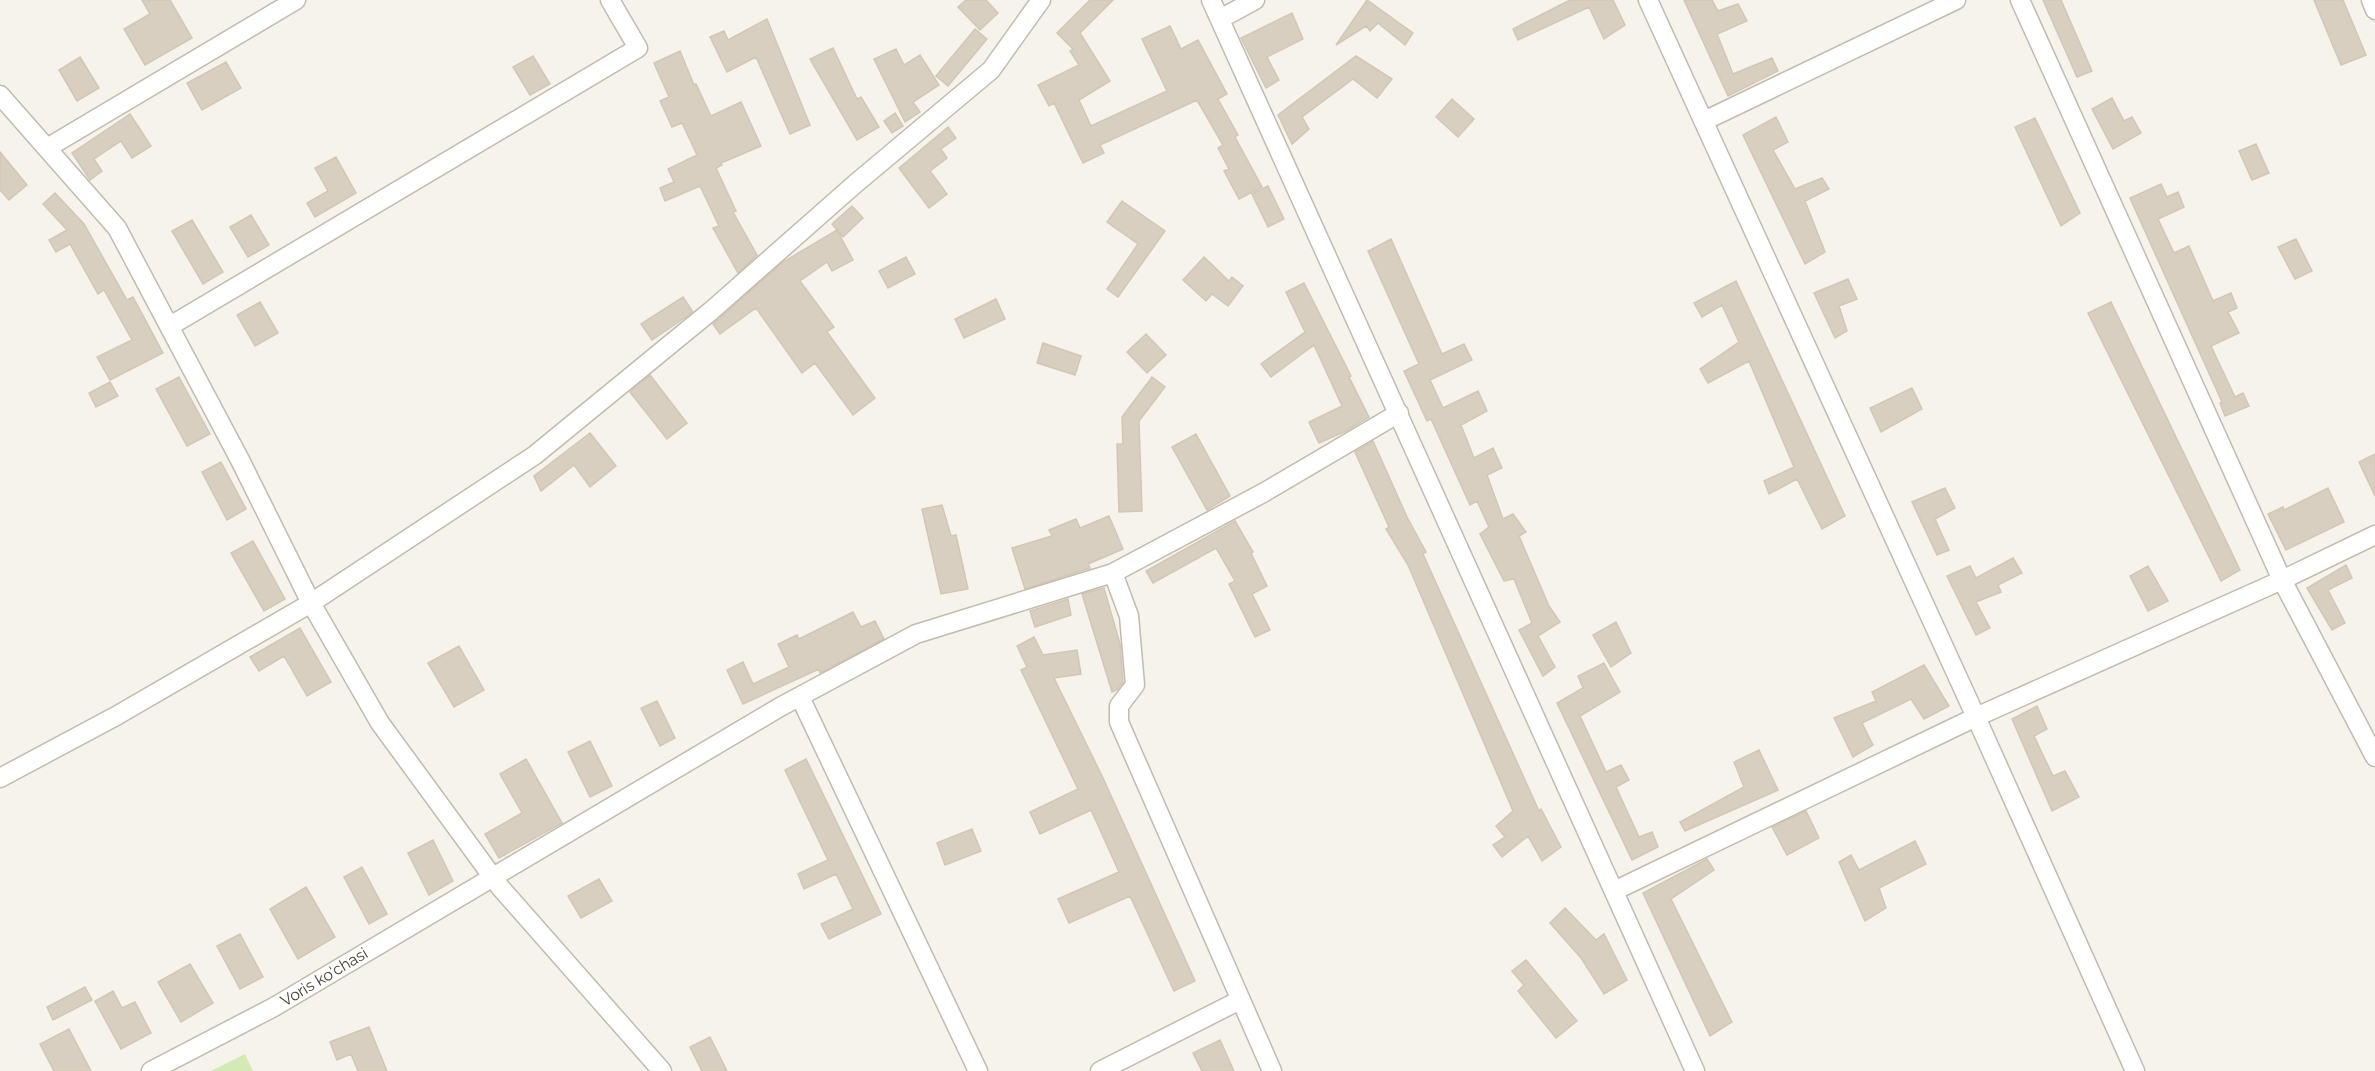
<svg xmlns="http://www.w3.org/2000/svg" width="2375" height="1071" font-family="Raleway,sans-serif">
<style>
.green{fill:#d2eab5}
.building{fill:#d8cfc1;stroke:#d3c7b4;stroke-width:1.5}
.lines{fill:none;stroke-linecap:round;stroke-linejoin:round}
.minor-casing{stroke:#c2bbae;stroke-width:21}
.minor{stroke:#fff;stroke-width:18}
.labels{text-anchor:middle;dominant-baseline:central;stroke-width:4.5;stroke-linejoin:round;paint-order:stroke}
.street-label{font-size:16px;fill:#4b4439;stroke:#fff}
</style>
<rect width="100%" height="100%" fill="#f6f3ec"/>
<!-- green -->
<path class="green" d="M 245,1054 L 253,1071 L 211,1071 Z"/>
<!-- building -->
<path class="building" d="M 142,0 L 170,0 L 192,38 L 145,65 L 124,29 L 150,14 Z
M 966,0 L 986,0 L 998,13 L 980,30 L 958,7 Z
M 1090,0 L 1113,0 L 1080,33 L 1110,81 L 1079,100 L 1091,126 L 1167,91 L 1142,39 L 1170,26 L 1181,49 L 1198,40 L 1227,94 L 1218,99 L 1238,135 L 1235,137 L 1262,187 L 1239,199 L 1224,171 L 1229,169 L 1218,148 L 1223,145 L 1197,100 L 1100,145 L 1104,153 L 1083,163 L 1054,103 L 1049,106 L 1038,85 L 1079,65 L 1070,51 L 1073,49 L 1057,33 Z
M 1367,0 L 1413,33 L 1405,45 L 1378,23 L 1370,31 L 1366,26 L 1336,45 Z
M 1570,0 L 1613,0 L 1625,25 L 1604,39 L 1589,7 L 1518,40 L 1513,29 Z
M 1684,0 L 1712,0 L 1718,11 L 1738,4 L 1747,21 L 1717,34 L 1733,74 L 1772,58 L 1778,71 L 1728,96 Z
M 2043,0 L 2061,0 L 2092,71 L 2077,77 Z
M 2314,0 L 2343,0 L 2366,55 L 2341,65 Z
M 1292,13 L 1303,39 L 1267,57 L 1279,80 L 1266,88 L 1241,38 Z
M 767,19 L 810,125 L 790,134 L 756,57 L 727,72 L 710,37 L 724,31 L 728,40 Z
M 975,29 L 987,39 L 948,86 L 936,76 Z
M 833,48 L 857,99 L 861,97 L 879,127 L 857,140 L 810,59 Z
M 896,49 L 904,65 L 920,55 L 939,85 L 913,102 L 920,112 L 905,122 L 874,59 Z
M 680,51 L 694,85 L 696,84 L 711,116 L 741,102 L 761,146 L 721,163 L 722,165 L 716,168 L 736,211 L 733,212 L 757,255 L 738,273 L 713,228 L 719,226 L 700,186 L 665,201 L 660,188 L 674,182 L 668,169 L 697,155 L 682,123 L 672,127 L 660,101 L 669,97 L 654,63 Z
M 533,56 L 550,84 L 530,95 L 513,67 Z
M 1356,56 L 1392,79 L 1377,98 L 1353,79 L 1302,117 L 1309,129 L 1292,144 L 1278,115 Z
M 80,57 L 99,88 L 77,101 L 59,70 Z
M 226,62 L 241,88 L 202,110 L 187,83 Z
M 2112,98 L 2124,121 L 2132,117 L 2141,133 L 2113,149 L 2092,109 Z
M 1452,99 L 1474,119 L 1458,137 L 1436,117 Z
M 895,113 L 903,126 L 892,133 L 884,121 Z
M 130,114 L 151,146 L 132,158 L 121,141 L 94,159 L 102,171 L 90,180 L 72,153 Z
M 1776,117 L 1788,142 L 1773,150 L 1795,189 L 1822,178 L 1829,189 L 1805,201 L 1825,252 L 1805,264 L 1743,135 Z
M 2035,118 L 2080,213 L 2061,226 L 2015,127 Z
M 948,127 L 956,138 L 941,149 L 947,158 L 930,171 L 947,194 L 929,208 L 899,168 Z
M 2256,144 L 2269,173 L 2252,180 L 2239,151 Z
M 0,152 L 27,185 L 9,200 L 0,190 Z
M 336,157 L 356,193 L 315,217 L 307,203 L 328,191 L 315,168 Z
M 2161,184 L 2167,197 L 2178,192 L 2184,207 L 2158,219 L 2174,253 L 2189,246 L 2213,301 L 2231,293 L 2237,308 L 2228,312 L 2239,333 L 2211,346 L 2235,397 L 2243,393 L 2249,406 L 2225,416 L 2220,403 L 2222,402 L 2130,198 Z
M 1268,186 L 1284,219 L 1268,227 L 1252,194 Z
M 55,193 L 84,224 L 127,300 L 133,297 L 163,353 L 110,380 L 97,357 L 132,340 L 104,290 L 98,294 L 70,244 L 56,252 L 49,240 L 67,230 L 43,204 Z
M 1122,201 L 1165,231 L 1118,297 L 1107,289 L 1138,244 L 1107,222 Z
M 852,206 L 863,218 L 843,237 L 832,224 Z
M 251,215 L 269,245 L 248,257 L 230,227 Z
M 192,220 L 223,272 L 203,284 L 172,231 Z
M 837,230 L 853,260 L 832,271 L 827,262 L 800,281 L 834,327 L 827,332 L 875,398 L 853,415 L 815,363 L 802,373 L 756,308 L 720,334 L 713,324 L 783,262 Z
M 1391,239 L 1442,354 L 1464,344 L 1472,360 L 1430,380 L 1443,408 L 1478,391 L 1487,411 L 1461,425 L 1474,458 L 1493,448 L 1502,468 L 1487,475 L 1503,519 L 1513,514 L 1526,532 L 1519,536 L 1549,606 L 1560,622 L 1538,636 L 1555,667 L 1543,676 L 1519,630 L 1532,623 L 1514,579 L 1504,581 L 1480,534 L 1489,527 L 1477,501 L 1470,505 L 1431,419 L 1427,421 L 1404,371 L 1419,364 L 1368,251 Z
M 2296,239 L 2312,271 L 2295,279 L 2278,247 Z
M 906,257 L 915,274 L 888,288 L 879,271 Z
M 1204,257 L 1229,281 L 1232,277 L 1243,286 L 1228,306 L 1212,294 L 1206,301 L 1183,280 Z
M 1848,279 L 1857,299 L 1839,306 L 1847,331 L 1835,338 L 1814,293 Z
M 1736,281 L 1845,516 L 1822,529 L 1797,479 L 1769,494 L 1764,481 L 1794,467 L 1749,361 L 1708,383 L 1700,369 L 1739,342 L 1722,305 L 1702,317 L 1694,303 Z
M 1304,283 L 1351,376 L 1349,377 L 1369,417 L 1346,431 L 1319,443 L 1309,422 L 1342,406 L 1314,345 L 1271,377 L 1261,364 L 1305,332 L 1286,292 Z
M 683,297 L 693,312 L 652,340 L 641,324 Z
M 996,299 L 1005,319 L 964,338 L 955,319 Z
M 260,302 L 278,333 L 255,346 L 237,315 Z
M 2111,302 L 2240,570 L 2221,581 L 2088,313 Z
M 1146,334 L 1166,355 L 1147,373 L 1127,352 Z
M 1043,343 L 1081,356 L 1075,375 L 1037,363 Z
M 650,375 L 687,423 L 667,439 L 630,392 Z
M 179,377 L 210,434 L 187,446 L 156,389 Z
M 1152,377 L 1165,387 L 1139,421 L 1142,511 L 1119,512 L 1117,444 L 1123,444 L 1122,417 Z
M 110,382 L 118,396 L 96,407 L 89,393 Z
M 1912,388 L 1922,409 L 1881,432 L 1870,408 Z
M 590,433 L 616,466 L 590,487 L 574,465 L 541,491 L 534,476 Z
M 1196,434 L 1230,496 L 1207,510 L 1172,447 Z
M 1373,441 L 1407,517 L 1426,552 L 1423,554 L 1539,811 L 1541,809 L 1561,847 L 1542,861 L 1528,836 L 1502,857 L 1493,845 L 1505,837 L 1496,826 L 1513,811 L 1408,565 L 1386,529 L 1389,527 L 1355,452 Z
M 2375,454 L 2375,496 L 2359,462 Z
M 221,462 L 246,509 L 227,520 L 202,472 Z
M 1945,488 L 1955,508 L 1935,519 L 1949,550 L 1937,555 L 1912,502 Z
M 2328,488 L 2344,522 L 2286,550 L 2268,514 L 2283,507 L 2284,510 Z
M 942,505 L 951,536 L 956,535 L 968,589 L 941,594 L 922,509 Z
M 1109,516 L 1123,549 L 1088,564 L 1090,568 L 1025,589 L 1012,548 L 1052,536 L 1049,530 L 1076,519 L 1080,528 Z
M 1235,521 L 1253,552 L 1251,553 L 1267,586 L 1252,594 L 1270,630 L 1255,637 L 1229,584 L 1235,581 L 1216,548 L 1153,583 L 1146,571 Z
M 253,541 L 285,599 L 264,611 L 231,553 Z
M 2013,558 L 2022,573 L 1998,585 L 2001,592 L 1976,602 L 1990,628 L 1976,635 L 1947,576 L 1970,566 L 1976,578 Z
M 2346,565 L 2352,578 L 2328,590 L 2345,623 L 2332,630 L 2307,588 Z
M 2148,566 L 2168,601 L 2148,611 L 2130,576 Z
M 1104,588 L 1120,644 L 1123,682 L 1117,690 L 1112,692 L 1082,594 Z
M 1068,599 L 1071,615 L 1035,627 L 1030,611 Z
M 853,612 L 861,627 L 875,621 L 884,639 L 820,673 L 819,669 L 743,704 L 727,670 L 743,662 L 753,684 L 789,667 L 778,644 L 797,635 L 799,639 Z
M 1616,622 L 1631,653 L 1611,667 L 1593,635 Z
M 300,628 L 331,682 L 307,696 L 284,656 L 259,671 L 250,657 Z
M 1034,637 L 1043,655 L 1077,650 L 1081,674 L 1054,678 L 1103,778 L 1195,981 L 1174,991 L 1130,896 L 1069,923 L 1058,899 L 1119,872 L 1091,810 L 1040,834 L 1030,812 L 1078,789 L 1021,670 L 1027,667 L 1017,646 Z
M 459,646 L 484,690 L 454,707 L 428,663 Z
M 1604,663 L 1620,692 L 1580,716 L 1606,772 L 1621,765 L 1629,780 L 1616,787 L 1639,837 L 1652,832 L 1658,847 L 1632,860 L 1557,703 L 1583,688 L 1578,676 Z
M 1924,665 L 1949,706 L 1924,719 L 1911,699 L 1862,723 L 1873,745 L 1853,757 L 1834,718 L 1876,701 L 1872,692 Z
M 657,701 L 675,738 L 660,746 L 641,708 Z
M 2037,706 L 2047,729 L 2034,736 L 2053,776 L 2065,771 L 2079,797 L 2052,811 L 2012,719 Z
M 590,741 L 612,786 L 590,797 L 568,752 Z
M 1759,750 L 1778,790 L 1685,831 L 1680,822 L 1744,787 L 1734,762 Z
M 526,759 L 562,823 L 499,858 L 485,834 L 522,813 L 500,774 Z
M 806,759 L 881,914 L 829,939 L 821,924 L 853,909 L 836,874 L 804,889 L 798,874 L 828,860 L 785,770 Z
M 1806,811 L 1819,838 L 1787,855 L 1772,827 Z
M 972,829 L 981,851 L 945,865 L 937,843 Z
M 433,840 L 453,881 L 429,895 L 408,853 Z
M 1915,841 L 1926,864 L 1879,888 L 1886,908 L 1865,921 L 1839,862 L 1851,855 L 1859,870 Z
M 1707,859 L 1714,870 L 1671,899 L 1732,1022 L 1710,1036 L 1643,893 Z
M 362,867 L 387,914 L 369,924 L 344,877 Z
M 599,879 L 612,901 L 581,918 L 568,896 Z
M 306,887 L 335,937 L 298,959 L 270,909 Z
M 1565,908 L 1596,940 L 1604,934 L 1627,980 L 1604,994 L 1581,958 L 1550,923 Z
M 240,934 L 263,977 L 240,989 L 217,946 Z
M 1526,960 L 1577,1021 L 1556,1038 L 1518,991 L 1524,985 L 1512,971 Z
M 190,964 L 213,1003 L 181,1022 L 158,982 Z
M 85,987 L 92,1000 L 53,1020 L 47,1007 Z
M 113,991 L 122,1008 L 135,1002 L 151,1033 L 121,1049 L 95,1001 Z
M 369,1027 L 387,1071 L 358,1071 L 351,1054 L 337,1060 L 330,1042 Z
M 69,1029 L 91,1071 L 54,1071 L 40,1044 Z
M 710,1037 L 727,1071 L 702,1071 L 690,1047 Z
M 1220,1040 L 1234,1071 L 1202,1071 L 1193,1053 Z"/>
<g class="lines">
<!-- minor casing -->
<g class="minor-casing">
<path id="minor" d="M 1211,0 L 1695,1071
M 1648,0 L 1976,717 L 2135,1071
M 2020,0 L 2282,580 L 2375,757
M 2371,0 L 2375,10
M 1220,19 L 1255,0
M 0,95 L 117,228 L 240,460 L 311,603 L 380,723 L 500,887 L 662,1071
M 1704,121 L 1956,0
M 47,148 L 296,0
M 170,326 L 638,48 L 610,0
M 1113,573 L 1129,616 L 1135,685 L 1119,706 L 1119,722 L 1272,1071
M 800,697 L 978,1071
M 0,778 L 116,716 L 311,603 L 535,455 L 711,311 L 855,184 L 991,70 L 1041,0
M 1614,891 L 1976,717 L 2282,580 L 2375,535
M 151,1071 L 274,1007 L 780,707 L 916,634 L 1113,573 L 1263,493 L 1399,413
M 1100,1071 L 1240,1000"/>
</g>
<!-- minor -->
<use href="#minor" class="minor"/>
</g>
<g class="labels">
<!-- street labels -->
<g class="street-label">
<text transform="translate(324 977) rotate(-31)">Voris ko'chasi</text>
</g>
</g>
</svg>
